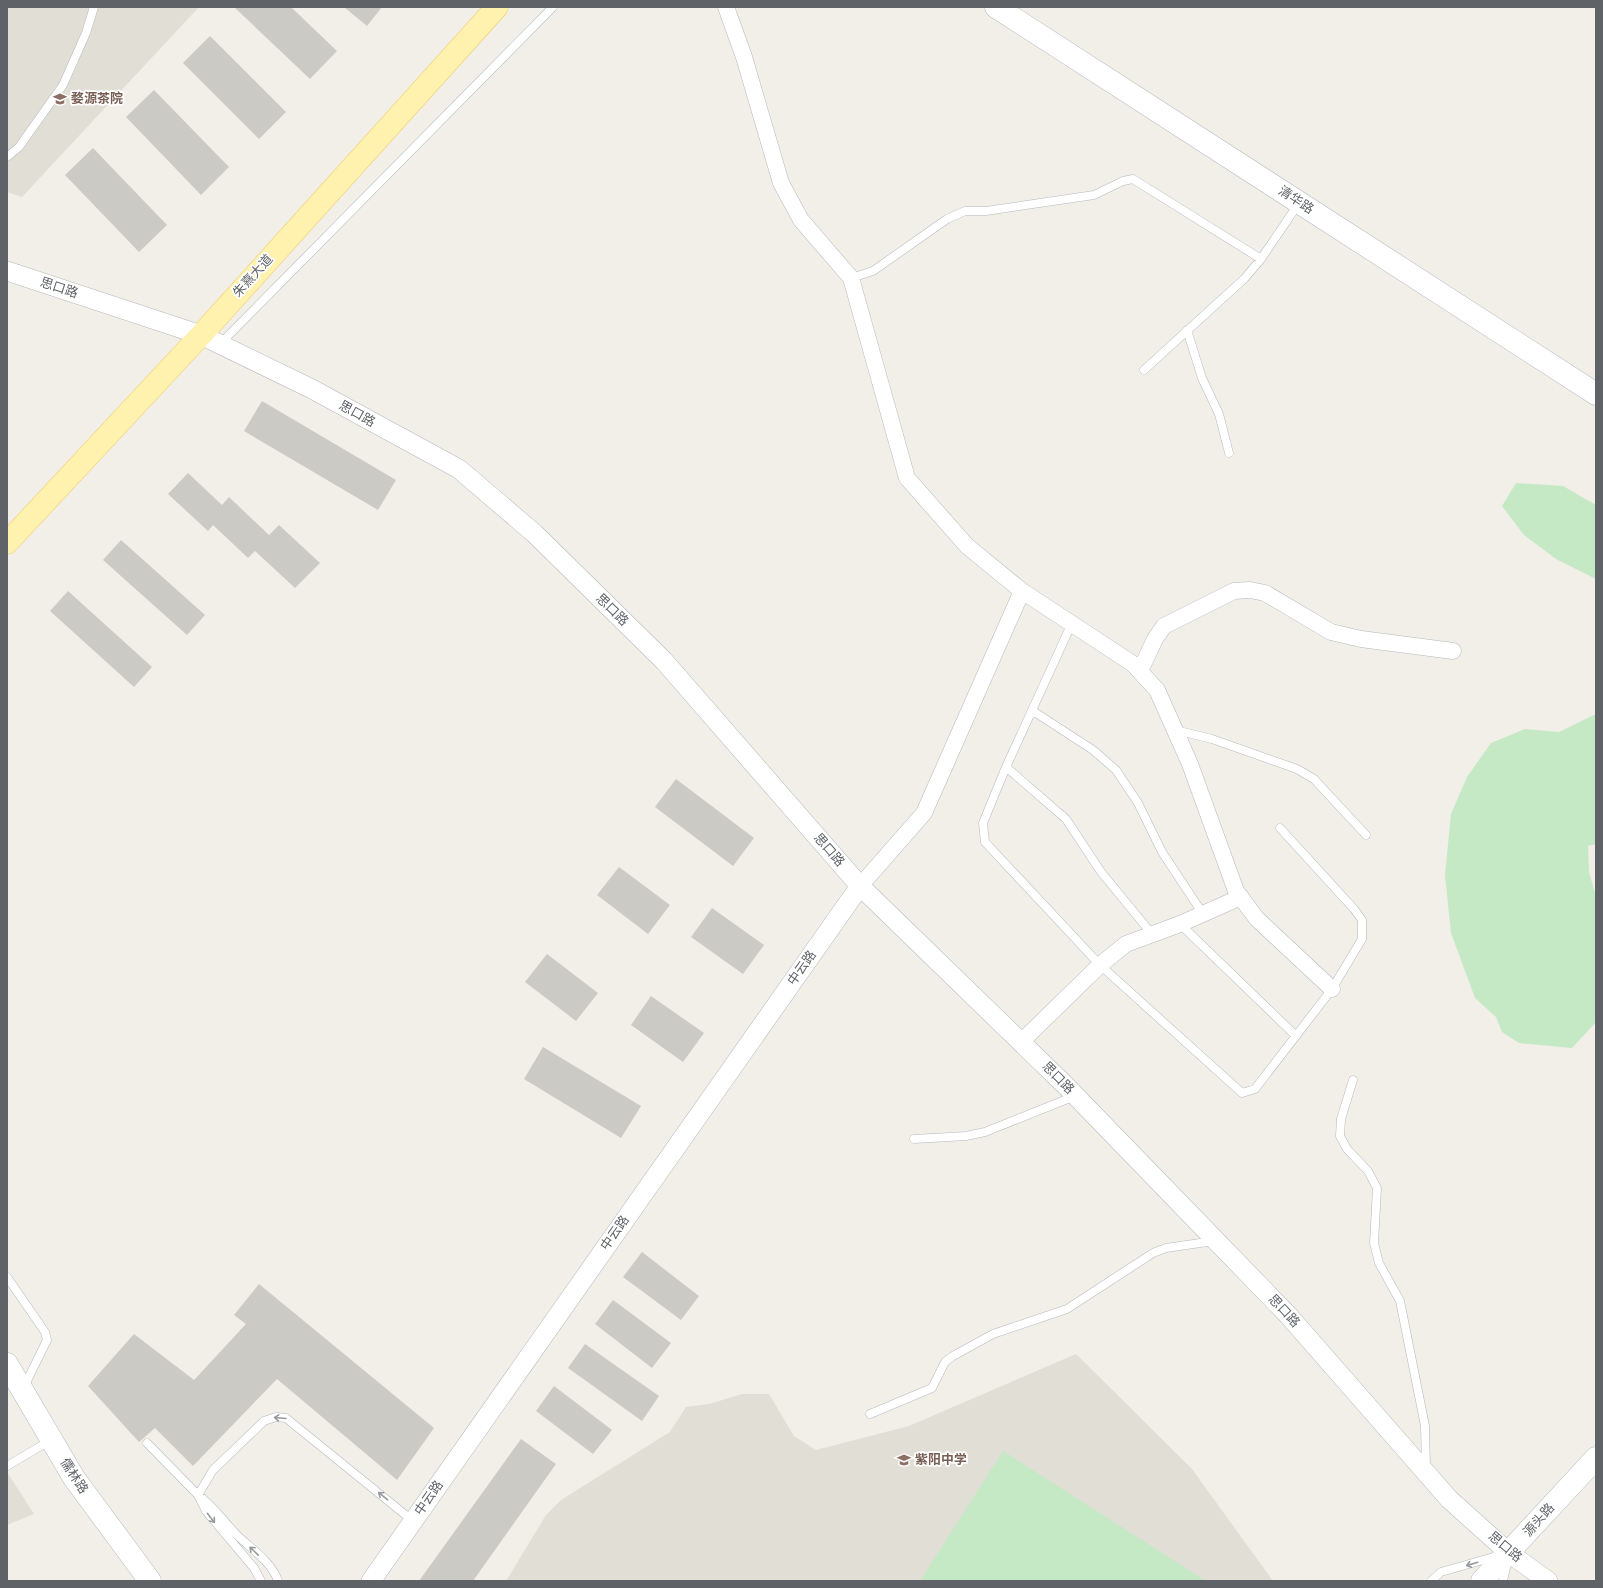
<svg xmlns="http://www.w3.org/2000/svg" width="1603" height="1588" font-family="'Varela Round','Noto Sans SC',sans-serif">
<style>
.education{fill:#e1ded6}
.green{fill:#c5e8c5}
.building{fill:#cccac5}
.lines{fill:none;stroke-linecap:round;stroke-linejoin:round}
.service-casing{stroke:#b5b8bc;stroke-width:9}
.minor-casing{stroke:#b5b8bc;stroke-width:17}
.tertiary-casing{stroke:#b5b8bc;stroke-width:20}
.secondary-casing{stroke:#b6babf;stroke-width:23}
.primary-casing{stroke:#f2c960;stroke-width:23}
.service{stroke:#fff;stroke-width:8}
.minor{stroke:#fff;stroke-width:16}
.tertiary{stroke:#fff;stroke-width:19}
.secondary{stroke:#fff;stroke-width:22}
.primary{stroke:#fff2af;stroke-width:22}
.oneway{stroke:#979a9d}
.labels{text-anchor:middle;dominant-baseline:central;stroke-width:3.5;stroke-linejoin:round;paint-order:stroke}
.education-label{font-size:13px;font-weight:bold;fill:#785e54;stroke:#fff;text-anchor:start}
.street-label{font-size:13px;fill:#5f6368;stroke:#fff}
</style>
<rect width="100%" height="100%" fill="#f1efe8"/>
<!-- education -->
<path class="education" d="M 7,7 L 199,7 L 22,197 L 7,192 Z
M 1076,1354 L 1192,1469 L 1273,1581 L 506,1581 L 546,1515 L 561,1500 L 670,1432 L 686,1407 L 709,1404 L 742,1394 L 769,1394 L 794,1436 L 816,1450 L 909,1426 Z
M 7,1472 L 34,1514 L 7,1525 Z"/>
<!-- green -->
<path class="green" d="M 1516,483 L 1563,486 L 1596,505 L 1596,579 L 1556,559 L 1524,535 L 1502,506 Z
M 1596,714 L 1596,844 L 1588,846 L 1589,872 L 1596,896 L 1596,1022 L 1572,1048 L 1519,1043 L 1502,1032 L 1496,1017 L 1475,998 L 1451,933 L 1445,875 L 1451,814 L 1467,777 L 1491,743 L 1525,729 L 1559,732 Z
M 1003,1451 L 1206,1581 L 920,1581 Z"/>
<!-- building -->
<path class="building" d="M 234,7 L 291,7 L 337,51 L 310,79 Z
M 344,7 L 382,7 L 367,26 Z
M 210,36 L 286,112 L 259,139 L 183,63 Z
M 154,90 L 229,167 L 201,195 L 126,117 Z
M 93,148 L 167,225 L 139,252 L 65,175 Z
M 262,401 L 396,480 L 378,510 L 244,431 Z
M 188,473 L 222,505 L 229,497 L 269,535 L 279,525 L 320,563 L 295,588 L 255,551 L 248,558 L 213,525 L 208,531 L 168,494 Z
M 121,540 L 205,615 L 187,635 L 103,560 Z
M 68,591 L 152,667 L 134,687 L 50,611 Z
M 676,779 L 754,838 L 733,866 L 655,807 Z
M 619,867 L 670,905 L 648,934 L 597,895 Z
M 712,908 L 764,945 L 743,974 L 691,937 Z
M 547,954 L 598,993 L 576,1021 L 525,982 Z
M 651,996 L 704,1033 L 683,1062 L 631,1025 Z
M 543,1047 L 641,1106 L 621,1138 L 524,1079 Z
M 642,1252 L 699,1296 L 681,1320 L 623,1277 Z
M 259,1284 L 434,1428 L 397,1480 L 277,1379 L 193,1466 L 155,1428 L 139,1442 L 88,1386 L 134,1334 L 194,1380 L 246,1324 L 234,1315 Z
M 613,1300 L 671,1343 L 652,1368 L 595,1324 Z
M 585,1344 L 659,1396 L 642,1421 L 568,1368 Z
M 554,1386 L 612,1430 L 593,1454 L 536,1411 Z
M 521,1439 L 556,1464 L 473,1581 L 419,1581 Z"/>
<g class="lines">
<!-- service casing -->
<g class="service-casing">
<path id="service" d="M 7,157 L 19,147 L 63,85 L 86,33 L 94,7
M 851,278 L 873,271 L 947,219 L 965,211 L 986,211 L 1094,195 L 1123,181 L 1133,179 L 1261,259
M 1187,330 L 1202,378 L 1219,414 L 1229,453
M 220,344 L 553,7
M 1144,370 L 1244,279 L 1261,259 L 1299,203
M 1072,623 L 1006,767 L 983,823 L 985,842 L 1100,965 L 1242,1093 L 1255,1089 L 1332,989 L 1362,939 L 1362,920 L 1354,909 L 1280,828
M 1033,711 L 1093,750 L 1116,770 L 1138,803 L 1162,852 L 1203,914
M 1175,730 L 1212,739 L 1297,769 L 1314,779 L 1366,835
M 1006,767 L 1066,819 L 1101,872 L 1152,934
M 1180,924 L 1296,1036
M 1353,1080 L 1341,1119 L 1340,1136 L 1347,1149 L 1368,1171 L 1377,1188 L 1374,1243 L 1379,1263 L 1400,1301 L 1425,1426 L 1426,1468
M 914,1139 L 966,1136 L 985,1132 L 1075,1096
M 7,1277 L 45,1332 L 47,1340 L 24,1387
M 870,1414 L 932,1388 L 945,1362 L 953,1356 L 993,1334 L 1067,1309 L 1153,1253 L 1166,1248 L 1214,1241
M 147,1443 L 198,1495 C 213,1505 224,1522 237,1535 C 250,1548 272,1562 278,1581
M 7,1466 L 51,1440
M 261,1581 L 254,1568 L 206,1511 L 198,1495 L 213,1470 L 264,1421 L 276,1417 L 286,1418 L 413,1521
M 1431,1581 L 1441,1572 L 1497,1556
M 1503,1581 L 1507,1563"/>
</g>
<!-- minor casing -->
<g class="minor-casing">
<path id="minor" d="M 726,7 L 744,57 L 781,183 L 801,220 L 851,278 L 907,478 L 967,546 L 1022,591 L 924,813 L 860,886
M 1022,591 L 1133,664 L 1157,690 L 1190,764 L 1236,891 L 1257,919 L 1332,989
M 1140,671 L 1155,639 L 1164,626 L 1234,591 L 1250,590 L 1265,593 L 1331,632 L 1361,639 L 1453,651
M 1021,1042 L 1100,965 L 1126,944 L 1180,924 L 1241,897"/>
</g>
<!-- tertiary casing -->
<g class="tertiary-casing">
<path id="tertiary" d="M 7,271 L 201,335 L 312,389 L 459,469 L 535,534 L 664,661 L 860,886 L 1065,1085 L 1288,1315 L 1449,1499 L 1509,1553 L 1548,1581
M 371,1581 L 860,886"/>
</g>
<!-- secondary casing -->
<g class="secondary-casing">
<path id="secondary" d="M 996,7 L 1596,394
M 7,1364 L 74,1478 L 150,1581
M 1482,1581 L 1596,1458"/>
</g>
<!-- primary casing -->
<g class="primary-casing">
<path id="primary" d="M 7,543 L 201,335 L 497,7"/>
</g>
<!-- service -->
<use href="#service" class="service"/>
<!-- minor -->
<use href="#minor" class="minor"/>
<!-- tertiary -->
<use href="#tertiary" class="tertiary"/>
<!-- secondary -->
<use href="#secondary" class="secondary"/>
<!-- primary -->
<use href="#primary" class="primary"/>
</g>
<!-- one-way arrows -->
<defs><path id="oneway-shaft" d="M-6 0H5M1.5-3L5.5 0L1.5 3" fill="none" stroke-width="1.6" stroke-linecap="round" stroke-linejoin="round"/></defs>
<g class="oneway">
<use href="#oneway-shaft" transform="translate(280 1418) rotate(-175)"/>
<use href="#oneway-shaft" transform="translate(383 1496) rotate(-141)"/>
<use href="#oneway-shaft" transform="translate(211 1518) rotate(52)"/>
<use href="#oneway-shaft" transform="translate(254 1551) rotate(-136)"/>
<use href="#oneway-shaft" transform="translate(1472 1564) rotate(164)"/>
</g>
<!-- icons -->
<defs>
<g id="university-bare" transform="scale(1.08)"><path d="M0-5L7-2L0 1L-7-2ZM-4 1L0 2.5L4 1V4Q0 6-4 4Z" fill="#8d6e63" stroke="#fff" stroke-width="2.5" paint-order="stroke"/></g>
<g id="school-bare" transform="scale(1.08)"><path d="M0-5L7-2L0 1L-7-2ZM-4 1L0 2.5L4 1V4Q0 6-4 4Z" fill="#8d6e63" stroke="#fff" stroke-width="2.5" paint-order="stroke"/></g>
</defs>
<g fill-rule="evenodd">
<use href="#university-bare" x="60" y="99"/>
<use href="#school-bare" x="904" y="1460"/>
</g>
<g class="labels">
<!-- education labels -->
<g class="education-label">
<text x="71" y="99">婺源茶院</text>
<text x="915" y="1460">紫阳中学</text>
</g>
<!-- street labels -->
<g class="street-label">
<text transform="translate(1296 200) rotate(33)">清华路</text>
<text transform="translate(253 276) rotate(-48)">朱熹大道</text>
<text transform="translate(59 288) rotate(18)">思口路</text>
<text transform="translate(357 414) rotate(29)">思口路</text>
<text transform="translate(612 610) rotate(44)">思口路</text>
<text transform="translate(829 850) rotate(49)">思口路</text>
<text transform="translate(802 968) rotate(-55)">中云路</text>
<text transform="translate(1058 1078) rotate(45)">思口路</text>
<text transform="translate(615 1233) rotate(-55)">中云路</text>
<text transform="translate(1284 1311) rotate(47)">思口路</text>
<text transform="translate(74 1476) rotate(57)">儒林路</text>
<text transform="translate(429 1498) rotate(-55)">中云路</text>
<text transform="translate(1539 1520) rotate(-48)">源头路</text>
<text transform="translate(1505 1547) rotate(40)">思口路</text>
</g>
</g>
<!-- border -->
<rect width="1603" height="1588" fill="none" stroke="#5f6368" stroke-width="16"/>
</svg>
